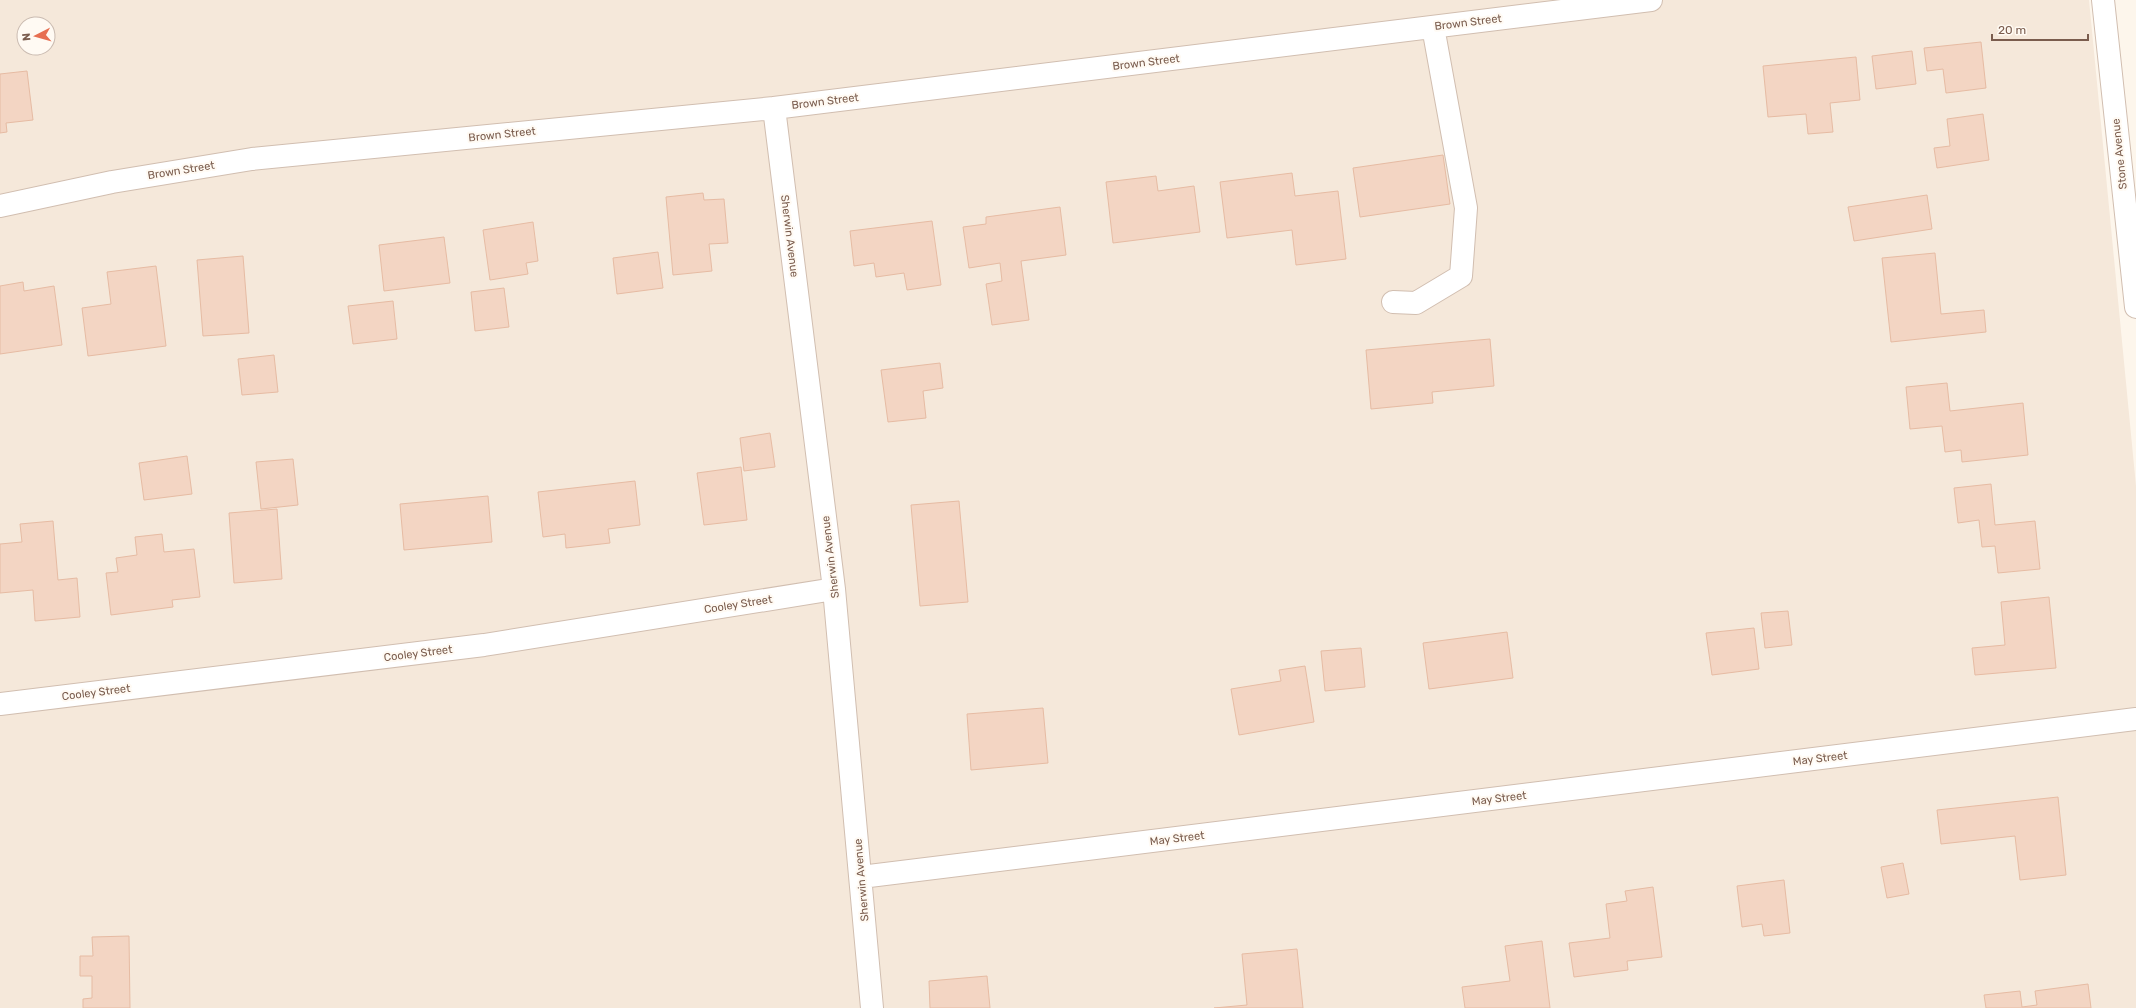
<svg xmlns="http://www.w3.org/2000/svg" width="2136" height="1008" font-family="Rubik,sans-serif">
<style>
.residential{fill:#f5e8da;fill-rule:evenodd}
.building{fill:#f3d5c3;stroke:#e6bba3}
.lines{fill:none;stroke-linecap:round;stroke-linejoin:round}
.minor-casing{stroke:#d1beb0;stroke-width:24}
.minor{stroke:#fff;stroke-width:22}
.labels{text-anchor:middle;stroke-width:4;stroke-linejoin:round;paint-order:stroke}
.street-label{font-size:11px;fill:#7a5c4d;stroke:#fffaf3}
</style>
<rect width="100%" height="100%" fill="#fdf6ec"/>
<!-- residential -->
<path class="residential" d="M0 0H2089L2136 486V1008H0ZM24 24H48V48H24Z"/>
<!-- building -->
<path class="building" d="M1981 42 1986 88 1946 93 1943 69 1927 71 1924 48Z
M1912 51 1916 84 1876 89 1872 56Z
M1856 57 1860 100 1830 103 1833 132 1808 134 1806 114 1768 117 1763 66Z
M27 71 33 120 6 123 7 132 0 133V74Z
M1983 114 1989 160 1937 168 1934 148 1950 146 1947 119Z
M1443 155 1450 204 1360 217 1353 168Z
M1292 173 1295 196 1338 191 1346 259 1296 265 1292 230 1227 238 1220 182Z
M1156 176 1158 191 1194 186 1200 232 1113 243 1106 182Z
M703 193 704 200 724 199 728 243 709 244 712 271 673 275 666 197Z
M1927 195 1932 229 1854 241 1848 207Z
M1060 207 1066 255 1021 261 1029 320 992 325 986 284 1002 281 1000 263 969 268 963 227 986 224V217Z
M932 221 941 285 907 290 904 273 876 277 874 263 854 266 850 231Z
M533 222 538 261 526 263 528 274 490 280 483 230Z
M444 237 450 283 384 291 379 245Z
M658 252 663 288 617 294 613 258Z
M1935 253 1941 314 1984 310 1986 332 1891 342 1882 258Z
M243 256 249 333 203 336 197 260Z
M156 266 166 346 88 356 82 308 111 304 107 272Z
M23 282 24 291 54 286 62 345 0 354V286Z
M504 288 509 327 475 331 471 292Z
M393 301 397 339 353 344 348 306Z
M1490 339 1494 386 1432 392 1433 403 1371 409 1366 350Z
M274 355 278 392 242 395 238 359Z
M940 363 943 388 923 391 926 418 888 422 881 370Z
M1947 383 1950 411 2023 403 2028 455 1962 462 1961 450 1945 452 1942 426 1910 429 1906 387Z
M770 433 775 467 744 471 740 438Z
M187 456 192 494 144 500 139 463Z
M293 459 298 505 261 509 256 462Z
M741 467 747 520 704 525 697 473Z
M635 481 640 525 608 529 610 543 566 548 565 534 543 537 538 492Z
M1991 484 1995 525 2035 521 2040 569 1998 573 1995 546 1982 547 1979 520 1958 523 1954 488Z
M488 496 492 542 404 550 400 504Z
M959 501 968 602 920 606 911 505Z
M277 509 282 579 234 583 229 513Z
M53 521 58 580 77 578 80 617 35 621 33 590 0 593V544L22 542 20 524Z
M162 534 164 552 194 549 200 597 172 600 173 607 111 615 106 573 118 572 116 558 137 555 135 537Z
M2049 597 2056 668 1975 675 1972 648 2005 645 2001 602Z
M1788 611 1792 645 1765 648 1761 613Z
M1754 628 1759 669 1712 675 1706 633Z
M1507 632 1513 678 1429 689 1423 643Z
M1361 648 1365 687 1325 691 1321 651Z
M1305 666 1314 722 1239 735 1231 689 1281 681 1279 670Z
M1043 708 1048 763 971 770 967 714Z
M2058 797 2066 875 2020 880 2015 836 1941 844 1937 810Z
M1903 863 1909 894 1887 898 1881 867Z
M1784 880 1790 933 1764 936 1762 924 1742 927 1737 886Z
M1653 887 1662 957 1627 961 1628 970 1574 977 1569 943 1610 938 1606 904 1627 901 1625 891Z
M129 936 130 1008H83V999L92 998V976H80V956H93L92 937Z
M1542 941 1550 1008H1465L1462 987 1510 981 1505 946Z
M1297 949 1303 1008H1214L1247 1005 1242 954Z
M987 976 990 1008H930L929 981Z
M2088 984 2091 1008H1986L1984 995 2020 991 2022 1007 2037 1005 2035 991Z"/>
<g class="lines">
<defs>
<path id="minor" d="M2103 0 2136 307
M774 108 834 589 872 1008
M0 206 112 182 252 159 774 108 1651 0
M1393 302 1416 303 1461 276 1466 208 1433 27
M0 704 484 645 834 589
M861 877 2136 719"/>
</defs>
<!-- minor casing -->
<use href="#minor" class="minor-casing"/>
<!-- minor -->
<use href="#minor" class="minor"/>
</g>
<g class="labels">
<!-- street labels -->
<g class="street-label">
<text transform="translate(1468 22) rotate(-7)" y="4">Brown Street</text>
<text transform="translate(1146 62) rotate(-7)" y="4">Brown Street</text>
<text transform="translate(825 101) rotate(-7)" y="4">Brown Street</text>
<text transform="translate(502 134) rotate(-6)" y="4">Brown Street</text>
<text transform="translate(2119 154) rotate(-96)" y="4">Stone Avenue</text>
<text transform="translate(181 170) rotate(-9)" y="4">Brown Street</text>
<text transform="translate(790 236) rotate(83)" y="4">Sherwin Avenue</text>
<text transform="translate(830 557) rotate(-97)" y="4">Sherwin Avenue</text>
<text transform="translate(738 604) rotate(-9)" y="4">Cooley Street</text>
<text transform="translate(418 653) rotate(-7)" y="4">Cooley Street</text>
<text transform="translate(96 692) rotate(-7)" y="4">Cooley Street</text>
<text transform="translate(1820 758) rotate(-7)" y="4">May Street</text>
<text transform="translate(1499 798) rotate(-7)" y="4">May Street</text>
<text transform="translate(1177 838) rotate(-7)" y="4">May Street</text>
<text transform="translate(861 880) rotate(-95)" y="4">Sherwin Avenue</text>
</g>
</g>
<!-- north arrow -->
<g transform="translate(36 36) rotate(264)"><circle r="19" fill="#fffaf3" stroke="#cabbb1"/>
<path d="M0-3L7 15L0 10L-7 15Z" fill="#e76f51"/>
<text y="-6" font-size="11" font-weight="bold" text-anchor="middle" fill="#7a5c4d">N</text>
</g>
<!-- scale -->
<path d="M1992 34v6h96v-6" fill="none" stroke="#7a5c4d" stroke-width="2"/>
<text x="1998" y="34" font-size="12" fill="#7a5c4d" stroke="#fffaf3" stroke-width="3" paint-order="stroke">20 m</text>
</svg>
